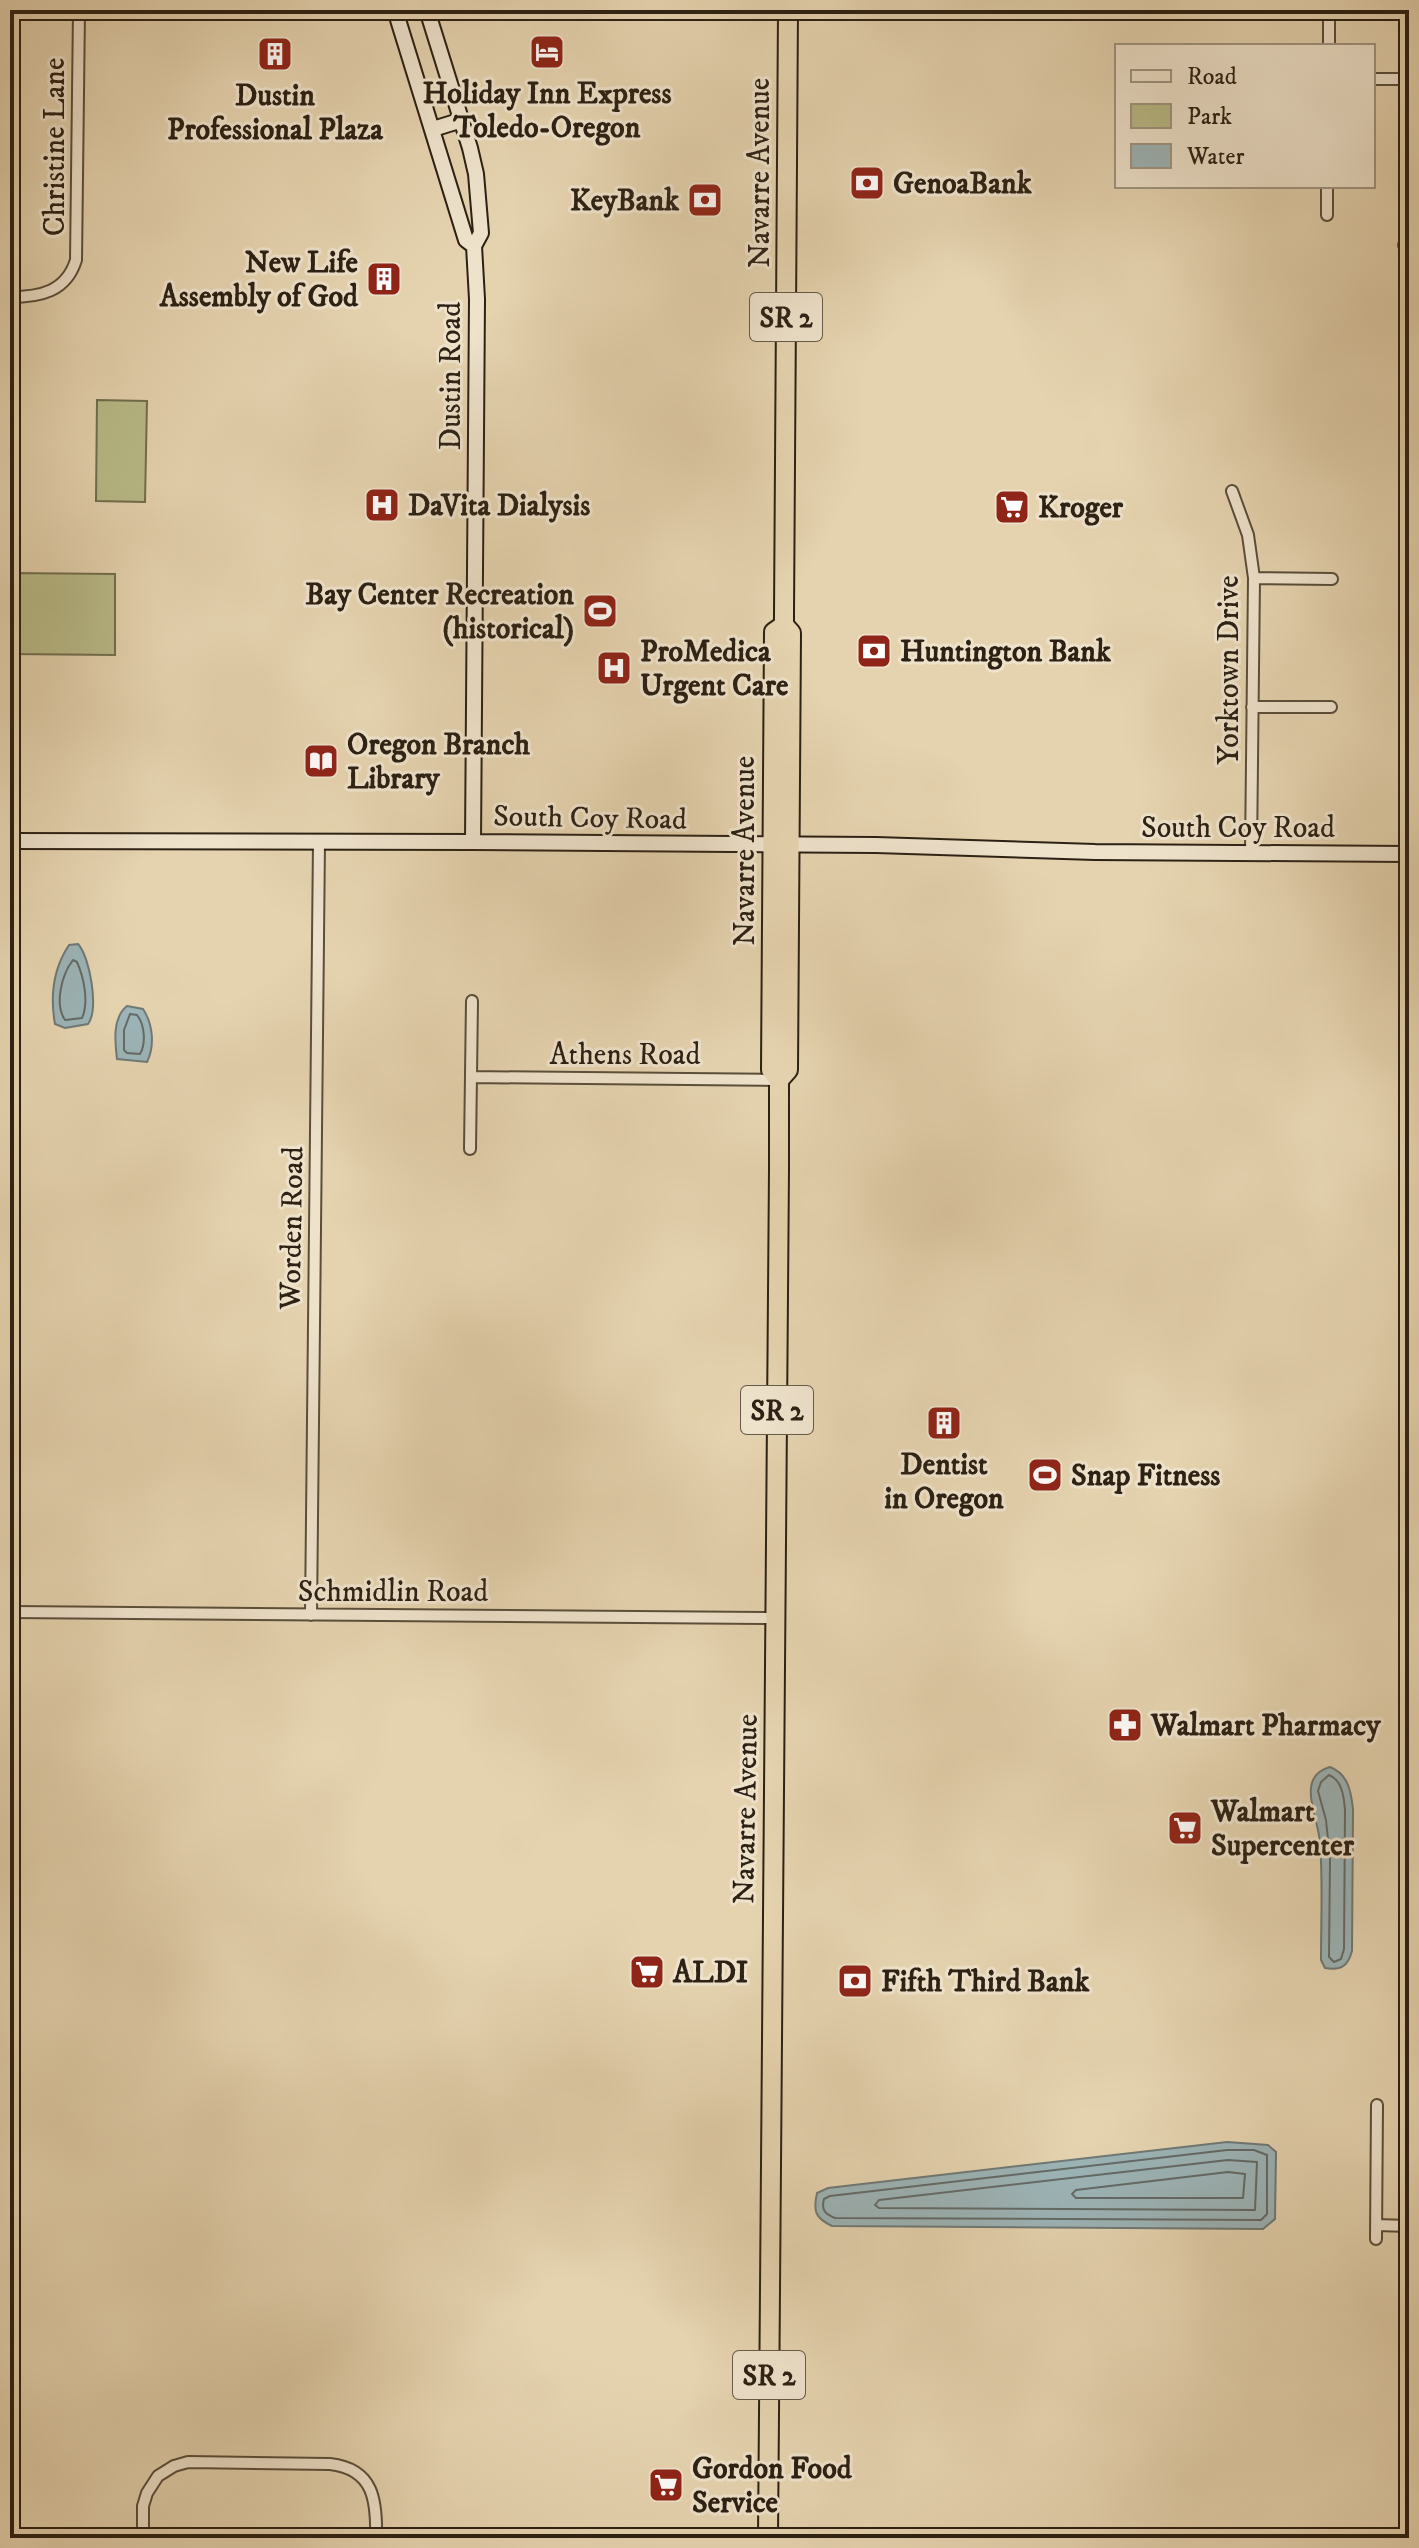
<svg xmlns="http://www.w3.org/2000/svg" width="1419" height="2548" font-family="'IM FELL DW Pica',serif">
<style>
.green{fill:#b8bb88;stroke:#726e4e;stroke-width:2}
.water{fill:#9cb4b7;stroke:#6f7976;stroke-width:2}
.lines{fill:none;stroke-linecap:round;stroke-linejoin:round}
.shore{stroke:#646a66;stroke-width:2}
.street-casing{stroke:#5a4e3b;stroke-width:14}
.secondary-casing{stroke:#2c2114;stroke-width:18}
.highway-casing{stroke:#2c2114;stroke-width:22}
.street{stroke:#eee2cb;stroke-width:10}
.secondary{stroke:#eee2cb;stroke-width:14}
.highway{stroke:#e5d3af;stroke-width:18}
.labels{text-anchor:middle;stroke-width:6;stroke-linejoin:round;paint-order:stroke}
.shield{fill:#eee2cb;stroke:#665b4b;stroke-width:2}
.shield-label{font-size:28px;font-weight:bold;fill:#2c2114}
.poi-label{font-size:30px;font-weight:bold;fill:#2c2114;stroke:#eee2cb;text-anchor:start}
.street-label{font-size:30px;fill:#2c2114;stroke:#eee2cb}
</style>
<rect width="100%" height="100%" fill="#e5d3af"/>
<filter id="stains"><feTurbulence type="fractalNoise" baseFrequency=".0025" numOctaves="4"/><feColorMatrix values="0 0 0 0 .2 0 0 0 0 .09 0 0 0 0 .02 0 0 0 .5 -.17"/></filter>
<radialGradient id="worn" r=".72"><stop offset=".6" stop-color="#630" stop-opacity="0"/><stop offset="1" stop-color="#630" stop-opacity=".3"/></radialGradient>
<!-- green -->
<path class="green" d="M97 400 147 401 145 502 96 501Z
M10 573 115 574V655L10 654Z"/>
<!-- water -->
<path class="water" d="M78 944C90 957 99 1009 88 1024L65 1028 55 1024C50 996 53 969 69 945Z
M127 1006 143 1009C153 1024 155 1046 147 1062L117 1059C115 1042 112 1018 127 1006Z
M1330 1767C1348 1774 1351 1791 1353 1809L1352 1951C1348 1966 1341 1971 1325 1968L1321 1960C1321 1921 1323 1881 1320 1843 1319 1825 1309 1806 1311 1788 1312 1777 1319 1770 1330 1767Z
M1227 2142 1268 2145 1276 2152 1275 2219 1263 2229 832 2226C815 2218 813 2211 817 2193L828 2188Z"/>
<g class="lines">
<!-- shore -->
<path class="shore" d="M73 960 77 962C84 978 89 1002 82 1018L65 1020C54 1004 62 974 73 960Z
M130 1014 137 1015C145 1025 146 1044 140 1054L127 1053 124 1050V1030Z
M1329 1775C1342 1780 1344 1797 1345 1810L1344 1949 1341 1959 1334 1962 1329 1957 1330 1859 1326 1820 1318 1791 1321 1782Z
M1227 2150H1254L1267 2155V2214L1261 2220 835 2218C825 2214 821 2210 824 2199L830 2196Z
M1228 2160 1257 2162 1255 2210 879 2208 875 2205 879 2200Z
M1228 2172 1245 2174 1243 2198H1076L1072 2194 1076 2190Z"/>
<defs>
<path id="street" d="M1329 46V10
M1373 79H1409
M1327 215V186
M1404 245H1409
M10 297C40 297 66 292 76 260L79 10
M1232 491 1248 535 1254 578 1251 853
M1254 578 1332 579
M1252 707H1331
M471 1077 777 1080
M470 1149 472 1001
M10 1612 775 1618
M311 1615 319 842
M1376 2225 1409 2226
M1376 2239 1377 2105
M143 2538V2506L147 2493 158 2476 174 2466 188 2462 330 2464C374 2469 377 2501 376 2538"/>
<path id="secondary" d="M395 10 466 240 474 246
M427 10 470 148 476 174 481 233 474 246 477 299 473 842
M433 129 462 120
M10 841 473 842 876 845 1095 852 1409 854"/>
<path id="highway" d="M779 1080 788 1070 791 633 784 625V615L788 10
M768 2538 779 1169V1080L771 1070 774 632 784 625"/>
</defs>
<!-- street casing -->
<use href="#street" class="street-casing"/>
<!-- secondary casing -->
<use href="#secondary" class="secondary-casing"/>
<!-- highway casing -->
<use href="#highway" class="highway-casing"/>
<!-- street -->
<use href="#street" class="street"/>
<!-- secondary -->
<use href="#secondary" class="secondary"/>
<!-- highway -->
<use href="#highway" class="highway"/>
</g>
<!-- icons -->
<defs>
<symbol id="hotel-square" viewBox="-11 -11 22 22"><rect x="-9" y="-9" width="18" height="18" rx="4" fill="#8f2418" stroke="#eee2cb"/><path d="M-6-4.5h1.5V1H6V5H4.5V3h-9V5H-6ZM-4 0a1.8 1.8 0 1 1 3.6 0ZM.5 0V-2.5h3Q6-2.5 6 0Z" fill="#fff"/></symbol>
<symbol id="building-square" viewBox="-11 -11 22 22"><rect x="-9" y="-9" width="18" height="18" rx="4" fill="#8f2418" stroke="#eee2cb"/><path d="M-4-6H4V6H1V3H-1V6H-4ZM-2.5-4.3h1.7v1.8h-1.7ZM.8-4.3h1.7v1.8H.8ZM-2.5-1h1.7V.8h-1.7ZM.8-1h1.7V.8H.8Z" fill="#fff"/></symbol>
<symbol id="bank-square" viewBox="-11 -11 22 22"><rect x="-9" y="-9" width="18" height="18" rx="4" fill="#8f2418" stroke="#eee2cb"/><path d="M-6-4H6V4H-6ZM0-2.3a2.3 2.3 0 1 0 0 4.6a2.3 2.3 0 1 0 0-4.6Z" fill="#fff"/></symbol>
<symbol id="hospital-square" viewBox="-11 -11 22 22"><rect x="-9" y="-9" width="18" height="18" rx="4" fill="#8f2418" stroke="#eee2cb"/><path d="M-5-5h3v3.5h4V-5h3V5h-3V1.5h-4V5h-3Z" fill="#fff"/></symbol>
<symbol id="supermarket-square" viewBox="-11 -11 22 22"><rect x="-9" y="-9" width="18" height="18" rx="4" fill="#8f2418" stroke="#eee2cb"/><path d="M-6-5.5h2.5l.6 2H6L4.5 2H-2.5L-4.4-4H-6ZM-1.5 3.2a1.3 1.3 0 1 0 .1 0ZM3 3.2a1.3 1.3 0 1 0 .1 0Z" fill="#fff"/></symbol>
<symbol id="stadium-square" viewBox="-11 -11 22 22"><rect x="-9" y="-9" width="18" height="18" rx="4" fill="#8f2418" stroke="#eee2cb"/><path d="M0-5a6.5 5 0 1 0 0 10a6.5 5 0 1 0 0-10ZM-3.5-1.8h7v3.6h-7Z" fill="#fff"/></symbol>
<symbol id="library-square" viewBox="-11 -11 22 22"><rect x="-9" y="-9" width="18" height="18" rx="4" fill="#8f2418" stroke="#eee2cb"/><path d="M-6-4Q-3-5.5-.7-3.5V5Q-3 3-6 4ZM6-4Q3-5.5 .7-3.5V5Q3 3 6 4Z" fill="#fff"/></symbol>
<symbol id="pharmacy-square" viewBox="-11 -11 22 22"><rect x="-9" y="-9" width="18" height="18" rx="4" fill="#8f2418" stroke="#eee2cb"/><path d="M-2-6h4v4h4v4h-4v4h-4v-4h-4v-4h4Z" fill="#fff"/></symbol>
</defs>
<g fill-rule="evenodd">
<use href="#hotel-square" x="527" y="32" width="40" height="40"/>
<use href="#building-square" x="255" y="34" width="40" height="40"/>
<use href="#bank-square" x="847" y="163" width="40" height="40"/>
<use href="#bank-square" x="685" y="180" width="40" height="40"/>
<use href="#building-square" x="364" y="259" width="40" height="40"/>
<use href="#hospital-square" x="362" y="485" width="40" height="40"/>
<use href="#supermarket-square" x="992" y="487" width="40" height="40"/>
<use href="#stadium-square" x="580" y="591" width="40" height="40"/>
<use href="#bank-square" x="854" y="631" width="40" height="40"/>
<use href="#hospital-square" x="594" y="648" width="40" height="40"/>
<use href="#library-square" x="301" y="741" width="40" height="40"/>
<use href="#building-square" x="924" y="1403" width="40" height="40"/>
<use href="#stadium-square" x="1025" y="1455" width="40" height="40"/>
<use href="#pharmacy-square" x="1105" y="1705" width="40" height="40"/>
<use href="#supermarket-square" x="1165" y="1808" width="40" height="40"/>
<use href="#supermarket-square" x="627" y="1952" width="40" height="40"/>
<use href="#bank-square" x="835" y="1961" width="40" height="40"/>
<use href="#supermarket-square" x="646" y="2465" width="40" height="40"/>
</g>
<g class="labels">
<!-- shield labels -->
<g class="shield">
<rect x="750" y="293" width="72" height="48" rx="6"/>
<rect x="741" y="1386" width="72" height="48" rx="6"/>
<rect x="733" y="2351" width="72" height="48" rx="6"/>
</g>
<g class="shield-label">
<text x="786" y="327">SR 2</text>
<text x="777" y="1420">SR 2</text>
<text x="769" y="2385">SR 2</text>
</g>
<!-- poi labels -->
<g class="poi-label">
<text x="547" y="103" text-anchor="middle">Holiday Inn Express<tspan x="547" dy="34">Toledo-Oregon</tspan></text>
<text x="275" y="105" text-anchor="middle">Dustin<tspan x="275" dy="34">Professional Plaza</tspan></text>
<text x="893" y="193">GenoaBank</text>
<text x="679" y="210" text-anchor="end">KeyBank</text>
<text x="358" y="272" text-anchor="end">New Life<tspan x="358" dy="34">Assembly of God</tspan></text>
<text x="408" y="515">DaVita Dialysis</text>
<text x="1038" y="517">Kroger</text>
<text x="574" y="604" text-anchor="end">Bay Center Recreation<tspan x="574" dy="34">(historical)</tspan></text>
<text x="640" y="661">ProMedica<tspan x="640" dy="34">Urgent Care</tspan></text>
<text x="900" y="661">Huntington Bank</text>
<text x="347" y="754">Oregon Branch<tspan x="347" dy="34">Library</tspan></text>
<text x="944" y="1474" text-anchor="middle">Dentist<tspan x="944" dy="34">in Oregon</tspan></text>
<text x="1071" y="1485">Snap Fitness</text>
<text x="1151" y="1735">Walmart Pharmacy</text>
<text x="1211" y="1821">Walmart<tspan x="1211" dy="34">Supercenter</tspan></text>
<text x="673" y="1982">ALDI</text>
<text x="881" y="1991">Fifth Third Bank</text>
<text x="692" y="2478">Gordon Food<tspan x="692" dy="34">Service</tspan></text>
</g>
<!-- street labels -->
<g class="street-label">
<text transform="translate(54 147) rotate(-90)" y="10">Christine Lane</text>
<text transform="translate(759 173) rotate(-90)" y="10">Navarre Avenue</text>
<text transform="translate(450 376) rotate(-90)" y="10">Dustin Road</text>
<text transform="translate(1228 670) rotate(-90)" y="10">Yorktown Drive</text>
<text transform="translate(590 817) rotate(1)" y="10">South Coy Road</text>
<text x="1238" y="837">South Coy Road</text>
<text transform="translate(744 851) rotate(-90)" y="10">Navarre Avenue</text>
<text x="625" y="1064">Athens Road</text>
<text transform="translate(291 1228) rotate(-89)" y="10">Worden Road</text>
<text x="393" y="1601">Schmidlin Road</text>
<text transform="translate(745 1809) rotate(-89)" y="10">Navarre Avenue</text>
</g>
</g>
<!-- margin -->
<rect width="1419" height="2548" fill="none" stroke="#e5d3af" stroke-width="40"/>
<rect x="12" y="12" width="1395" height="2524" fill="none" stroke="#2c2114" stroke-width="4"/>
<rect x="20" y="20" width="1379" height="2508" fill="none" stroke="#2c2114" stroke-width="2"/>
<!-- legend -->
<rect x="1115" y="44" width="260" height="144" fill="#eee2cb" stroke="#a09582" stroke-width="2"/>
<rect x="1131" y="70" width="40" height="12" fill="#eee2cb" stroke="#a09582" stroke-width="2"/>
<text x="1187" y="84" font-size="24" fill="#2c2114">Road</text>
<rect x="1131" y="104" width="40" height="24" fill="#b8bb88" stroke="#a09582" stroke-width="2"/>
<text x="1187" y="124" font-size="24" fill="#2c2114">Park</text>
<rect x="1131" y="144" width="40" height="24" fill="#9cb4b7" stroke="#a09582" stroke-width="2"/>
<text x="1187" y="164" font-size="24" fill="#2c2114">Water</text>
<rect width="100%" height="100%" filter="url(#stains)"/>
<rect width="100%" height="100%" fill="url(#worn)"/>
</svg>
